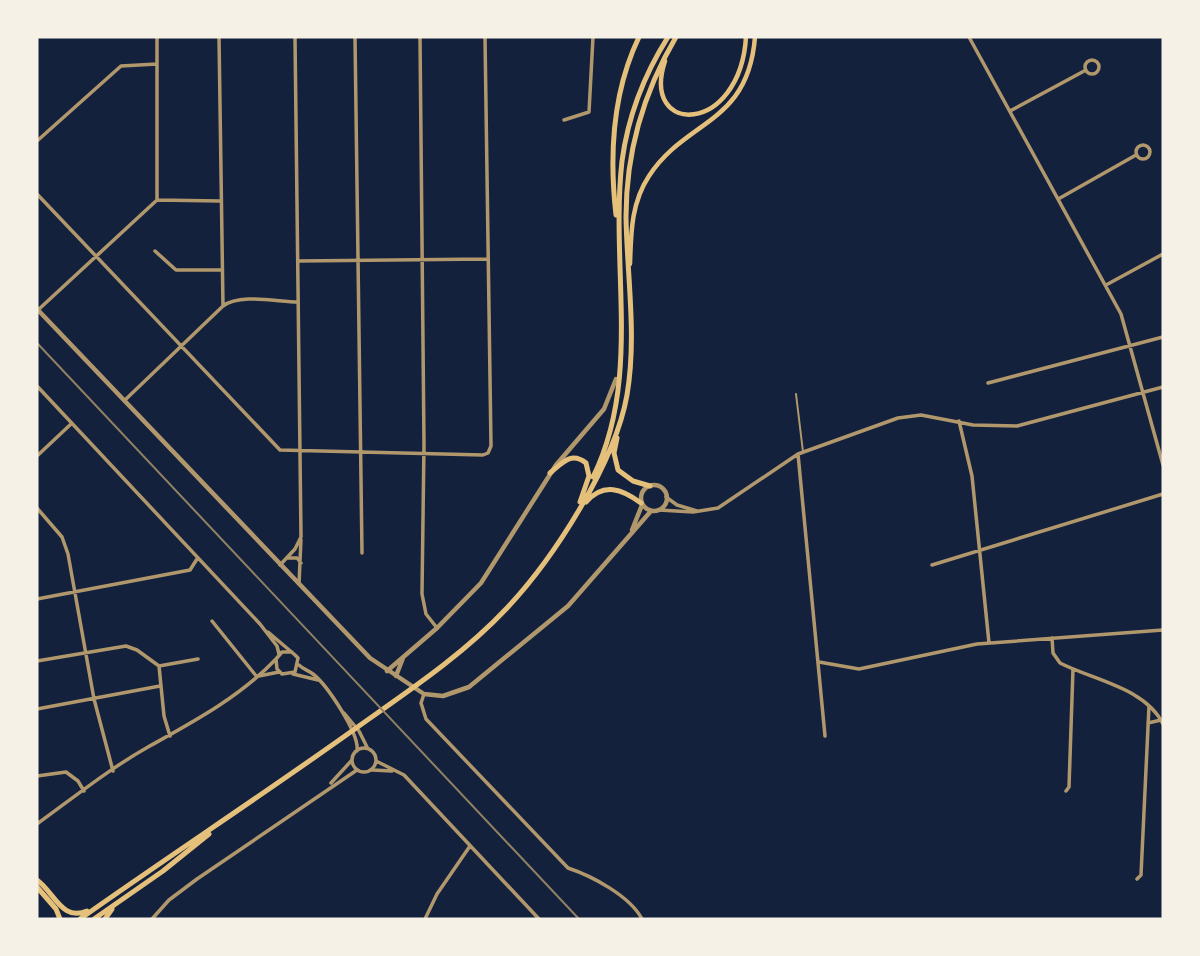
<svg xmlns="http://www.w3.org/2000/svg" width="1200" height="956" font-family="'Source Serif 4',serif">
<style>
.lines{fill:none;stroke-linecap:round;stroke-linejoin:round}
.service{stroke:#b1986c;stroke-width:2}
.minor{stroke:#b1986c;stroke-width:3.5}
.tertiary{stroke:#b1986c;stroke-width:4.5}
.secondary{stroke:#e5c07b;stroke-width:4.5}
.trunk{stroke:#e5c07b;stroke-width:5}
.rail{stroke:#918062;stroke-width:2}
</style>
<rect width="100%" height="100%" fill="#14213d"/>
<g class="lines">
<!-- service -->
<path class="service" d="M796 394 803 452"/>
<!-- minor -->
<path class="minor" d="M355 37 362 553
M420 37 424 444 422 594 426 614 437 628
M969 37 1121 314 1163 465
M1085 67a7 7 0 1 1 14 0a7 7 0 1 1-14 0Z
M1010 111 1086 70
M564 120 589 112 593 37
M37 141 121 66 157 64
M1136 152a7 7 0 1 1 14 0a7 7 0 1 1-14 0Z
M37 194 280 450 483 455 488 453 491 446 485 37
M1060 198 1136 155
M157 200 220 201
M155 251 176 270H221
M298 261 487 259
M1106 285 1163 254
M223 306C240 293 278 302 298 302
M38 310 157 200V37
M988 383 1163 337
M37 386 260 624 277 646 279 654
M125 400 223 306 219 37
M959 421 972 476 989 643
M798 454 825 736
M37 456 71 424
M666 497 677 505 697 511
M37 508 62 537 68 554 94 699 113 771
M659 510 693 512 718 508 798 454 898 418 921 415 973 425 1017 426 1163 387
M287 558H297L301 563
M280 565 295 549 301 537 295 37
M932 565 1163 494
M299 584 301 539
M37 599 190 570 197 559
M212 621 257 677
M268 632 295 655 298 658 295 672 282 674 277 669 276 659 282 652H292
M1052 638 1053 653 1060 663C1093 680 1146 688 1163 724
M37 661 126 646 137 650 159 666 198 659
M819 662 859 669 977 644 1163 630
M299 665C303 669 309 671 313 674 327 685 360 734 357 751
M159 666 164 716 170 736
M293 674 318 680
M259 676 279 672
M424 694 421 703 426 719 568 868C592 876 630 896 642 919
M37 709 160 686
M344 713 359 731 367 747
M1148 723 1161 720
M352 760a12 12 0 1 1 24 0a12 12 0 1 1-24 0Z
M376 761 404 775 539 919
M372 770 392 771
M37 776 66 772 78 781 84 791
M331 783 352 760
M1066 791 1069 787 1073 669
M37 824C73 798 109 769 148 747 193 722 240 697 276 659
M1137 879 1141 875 1149 706
M152 919 169 900 197 879 357 770
M425 919 437 894 470 846"/>
<!-- tertiary -->
<path class="tertiary" d="M37 309 370 658 424 694 443 696 469 687 568 606 651 511
M641 498a13 13 0 1 1 26 0a13 13 0 1 1-26 0Z
M632 530 642 505
M387 671 437 628 481 583 556 465 604 409 616 379
M396 676 403 658"/>
<!-- secondary -->
<path class="secondary" d="M665 61C640 137 740 135 746 37
M630 264C631 234 631 203 649 176 686 119 748 125 755 37"/>
<!-- trunk -->
<path class="trunk" d="M616 215C609 154 612 93 639 37
M617 438 614 453 618 470 633 481 650 486
M550 473C562 463 571 451 586 463L589 476 580 502
M593 477C642 378 610 267 622 161 628 116 644 75 668 37
M586 502C604 482 622 489 641 503
M37 880C54 892 62 922 87 911
M37 887 56 909 60 919
M80 919C172 854 267 792 359 726 410 690 464 654 507 608 554 558 615 463 627 395 637 336 627 276 626 217 626 151 643 93 676 37
M94 919 163 871 209 834
M105 919 112 909"/>
<!-- rail -->
<path class="rail" d="M37 343 579 919"/>
</g>
<!-- border -->
<rect width="1200" height="956" fill="none" stroke="#f6f1e7" stroke-width="77"/>
</svg>
